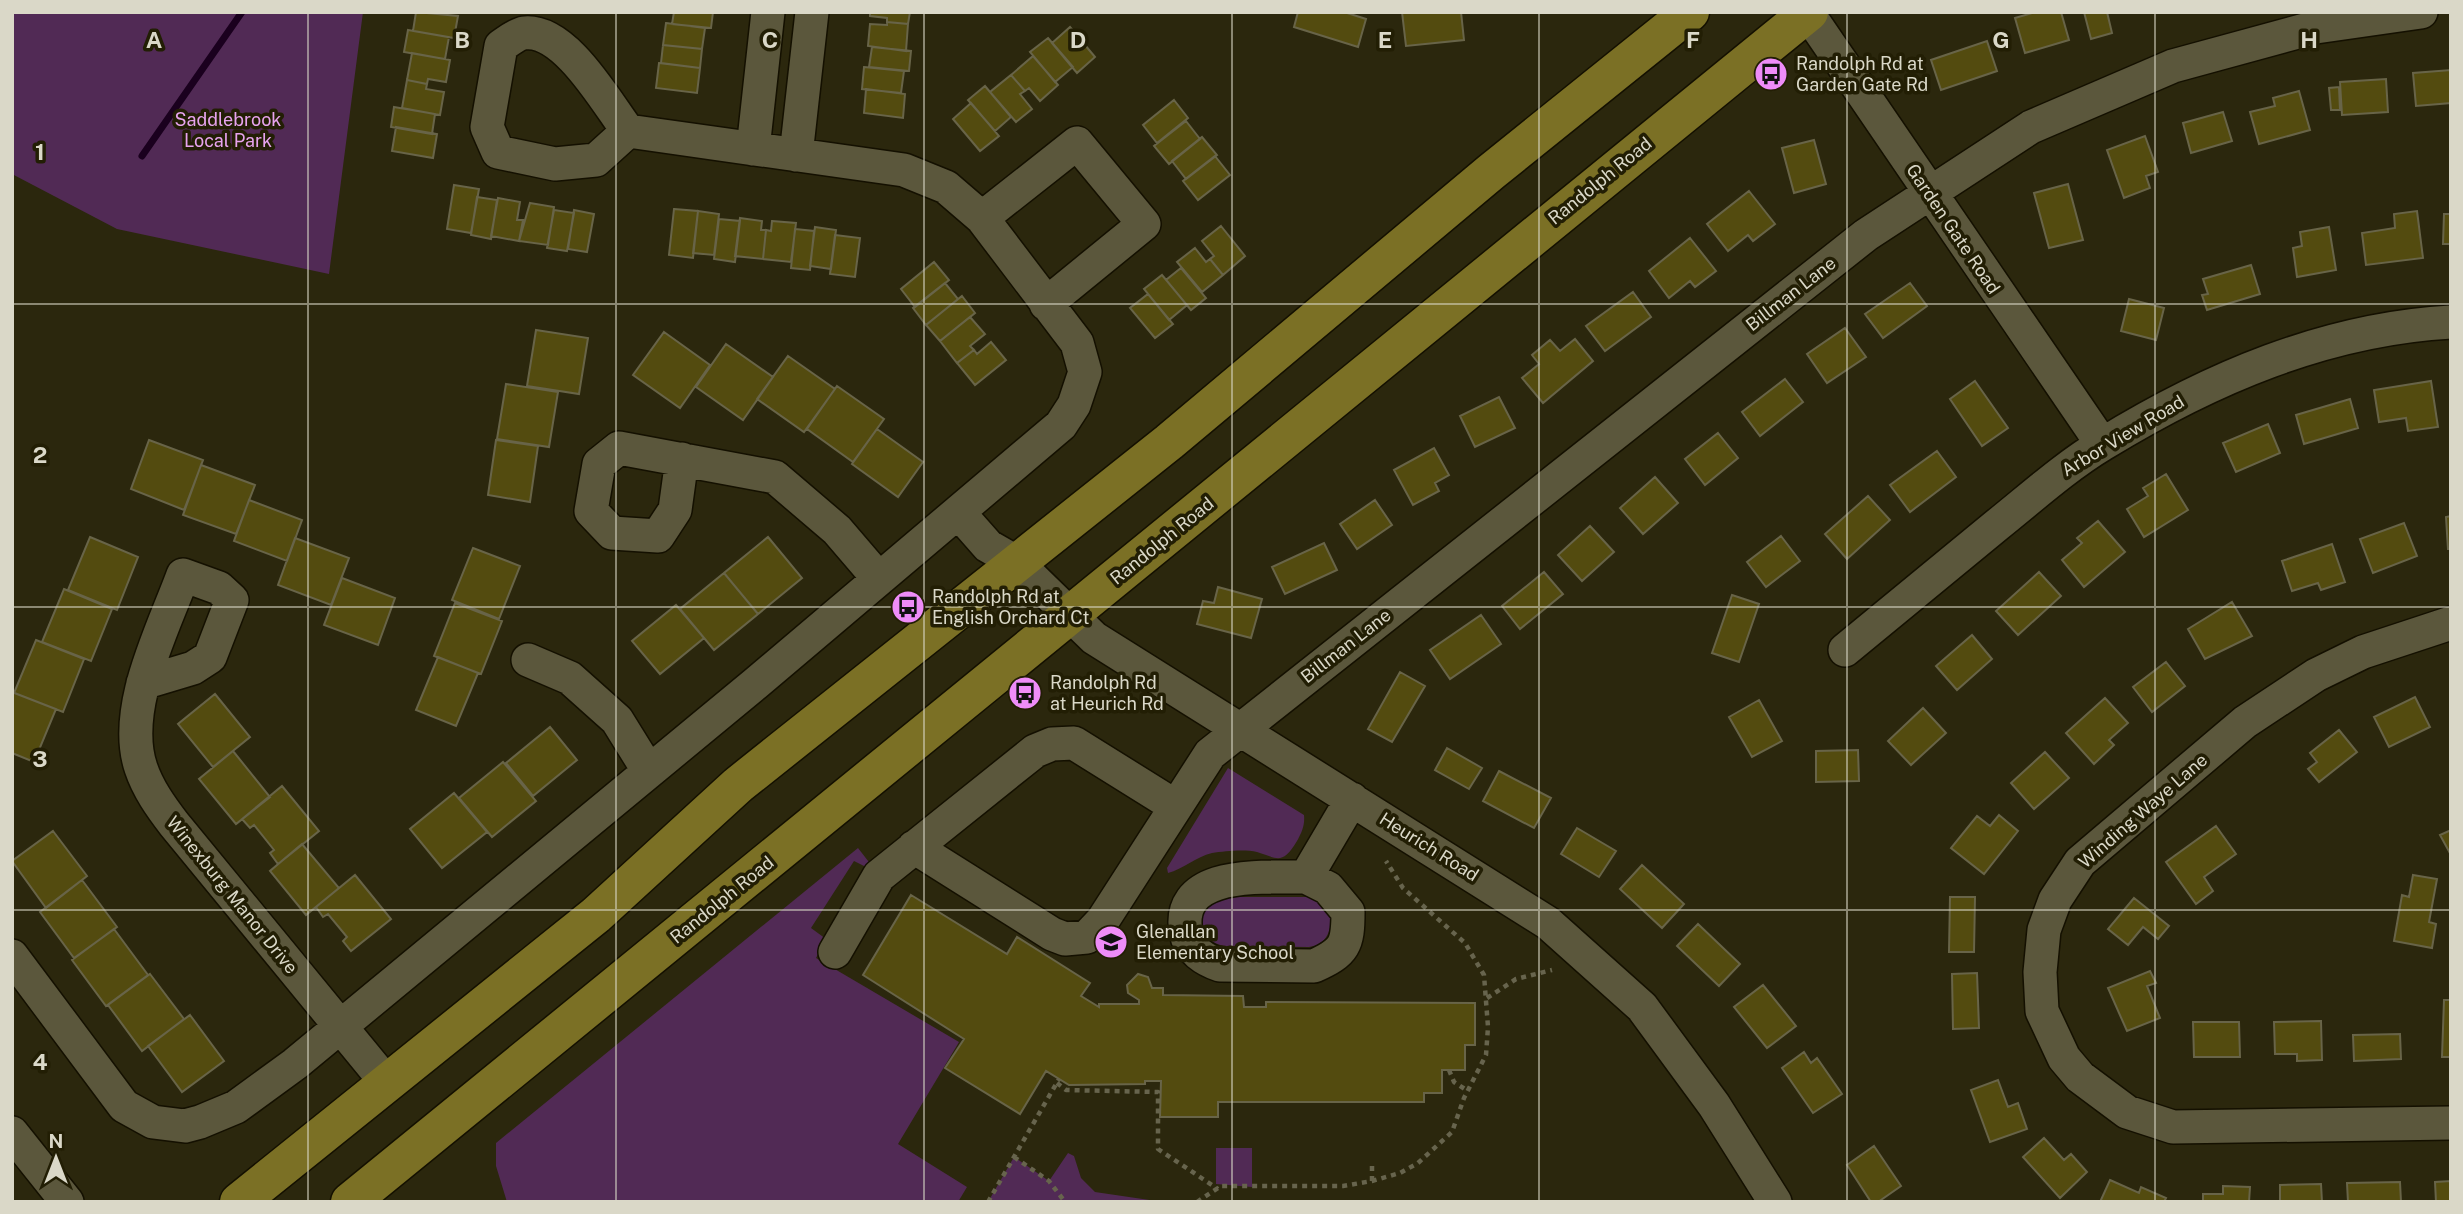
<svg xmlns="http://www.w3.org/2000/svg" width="2463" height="1214" font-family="'Public Sans',sans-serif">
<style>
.green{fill:#512a55}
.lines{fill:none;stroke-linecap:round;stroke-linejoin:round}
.stream{stroke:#1a001e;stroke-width:7}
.building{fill:#534b0f;stroke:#686448;stroke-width:2}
.minor-casing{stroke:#141000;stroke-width:36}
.major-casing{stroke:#141000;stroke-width:41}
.path{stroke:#67644d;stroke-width:4.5;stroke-dasharray:5 5;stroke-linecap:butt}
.minor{stroke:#5b573c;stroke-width:33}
.major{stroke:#7b7025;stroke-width:38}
.grid{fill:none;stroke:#dad8c8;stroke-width:2;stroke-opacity:0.55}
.labels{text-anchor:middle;stroke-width:7;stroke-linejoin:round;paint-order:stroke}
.poi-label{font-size:18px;fill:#dad8c8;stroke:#221e04;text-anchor:start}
.park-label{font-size:18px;fill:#e7a3ee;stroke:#221e04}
.street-label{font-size:18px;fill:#dad8c8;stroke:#221e04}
.grid-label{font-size:23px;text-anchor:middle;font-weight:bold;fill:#dad8c8;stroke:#221e04;stroke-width:7;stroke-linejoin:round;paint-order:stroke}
</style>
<rect width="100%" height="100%" fill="#2b270d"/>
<!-- green -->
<path class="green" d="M12 12H363L329 274 117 229 12 174Z
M1228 768 1304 815C1305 825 1302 832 1297 841 1282 866 1277 858 1257 852 1245 849 1225 851 1212 853 1196 857 1183 869 1168 873L1167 868Z
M858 848 872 866 870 869 854 861 811 928 826 939 816 958 959 1042 898 1144 967 1187 958 1202H507L496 1166V1143Z
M1232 897H1308L1317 900 1332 913C1331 930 1328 944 1309 947L1223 946C1208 941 1204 936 1199 922L1211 900Z
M1216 1148H1252V1187L1216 1184Z
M1068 1153 1074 1156 1081 1178 1095 1192 1163 1202H988L1014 1157 1049 1181Z"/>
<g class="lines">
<!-- stream -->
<path class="stream" d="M142 156 242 12"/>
</g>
<!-- building -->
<path class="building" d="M416 12 458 16 454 38 413 31Z
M674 12H713L711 28 672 24Z
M870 12H910L908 24 887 22V18L870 16Z
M1298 12H1344L1366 19 1358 47 1294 27Z
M1402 12H1461L1464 40 1406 46Z
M2036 12H2061L2069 40 2025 53 2015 18Z
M2084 12H2107L2112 33 2091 39Z
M887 22 908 24 906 51 868 46 870 24 887 25Z
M666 23 705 28 702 49 663 45Z
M1070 27 1095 57 1077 73 1052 43Z
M408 30 449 37 445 59 404 52Z
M1048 38 1073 67 1055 82 1030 52Z
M1987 41 1997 71 1941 90 1931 60Z
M663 45 702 49 700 68 661 63Z
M872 47 911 51 909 71 869 67Z
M412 53 450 60 446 82 428 79 427 84 407 80Z
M1033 56 1058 85 1040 101 1029 88 1025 91 1011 75Z
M659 63 700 68 697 93 656 88Z
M864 67 904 71 901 93 862 89Z
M2451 70V103L2416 106 2413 73Z
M1011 75 1025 91 1020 94 1032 109 1016 122 990 92Z
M2386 79 2388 112 2342 115 2340 82Z
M407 80 427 84 426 89 444 92 440 115 402 108Z
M985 86 1011 117 995 131 968 100Z
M2339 87 2340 110H2331L2329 88Z
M866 89 905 94 903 118 864 113Z
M2299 91 2310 130 2259 144 2250 112 2275 106 2273 98Z
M1174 100 1188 118 1157 143 1143 125Z
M971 103 999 136 980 151 953 119Z
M394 107 435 114 432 134 391 127Z
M2223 112 2232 141 2191 153 2183 123Z
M1186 121 1200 139 1169 164 1154 146Z
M396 127 437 134 433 158 392 151Z
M2145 136 2158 172 2146 176 2150 188 2124 198 2107 150Z
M1202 137 1217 155 1186 179 1172 161Z
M1814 140 1826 184 1794 193 1782 148Z
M1215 156 1230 175 1198 200 1183 181Z
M2068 184 2083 240 2049 248 2034 193Z
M454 185 479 189 471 233 447 229Z
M1749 191 1775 224 1753 241 1748 235 1728 251 1707 224Z
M477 197 497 200 491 239 471 235Z
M498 198 520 202 517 220H523L519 241 491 236Z
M530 203 554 207 548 245 519 241Z
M674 209 698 211 693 258 669 255Z
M554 210 574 213 567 251 547 248Z
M574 210 594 214 587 252 568 249Z
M698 211 719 214 714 255 693 253Z
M2417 211 2423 258 2366 265 2362 233 2395 228 2394 214Z
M2444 214H2451V244H2443Z
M740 218 762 221 761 230H766L763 259 735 256Z
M719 219 740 221 735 262 714 259Z
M772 221 796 223 791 262 763 259 766 230 771 231Z
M1221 226 1245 256 1223 275 1210 259 1214 256 1202 241Z
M815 227 836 230 831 269 810 266Z
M2329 227 2336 270 2297 277 2293 248 2302 246 2300 232Z
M795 229 814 231 810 270 791 268Z
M835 235 860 238 855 277 830 274Z
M1690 238 1716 271 1695 287 1690 281 1669 298 1649 271Z
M1195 248 1206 262 1210 259 1223 275 1202 292 1177 262Z
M934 262 949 280 915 307 901 289Z
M2251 265 2260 294 2207 310 2202 295 2208 294 2203 279Z
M1181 268 1206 298 1191 310 1166 280Z
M1162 275 1187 305 1169 320 1144 289Z
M945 283 958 299 926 325 913 308Z
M1910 283 1927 306 1883 338 1865 314Z
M1633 292 1651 317 1605 351 1586 326Z
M1148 294 1173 324 1155 338 1130 308Z
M962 296 975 313 940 341 926 325Z
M2129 299 2164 308 2156 340 2121 331Z
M970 317 985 334 970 346 974 350 957 363 940 341Z
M1845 328 1866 357 1827 383 1807 354Z
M536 330 588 338 579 394 527 386Z
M664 332 710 365 680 408 633 375Z
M1575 339 1593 361 1543 403 1522 378 1539 364 1532 355 1550 340 1560 351Z
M991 342 1006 360 975 385 957 363 974 350 977 354Z
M726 344 773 377 743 420 696 387Z
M788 356 835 389 804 432 757 399Z
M1785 379 1803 402 1760 436 1742 412Z
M1975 381 2008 428 1982 446 1950 399Z
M2431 381 2438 427 2408 431 2406 418 2379 422 2374 390Z
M506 384 558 392 549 447 497 439Z
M837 386 884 419 853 462 807 429Z
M1499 397 1515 428 1475 447 1460 416Z
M2350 399 2358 428 2304 444 2296 415Z
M2268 424 2280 453 2236 472 2223 443Z
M877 429 923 462 898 497 852 464Z
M1718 433 1738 458 1705 485 1685 459Z
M149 440 203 460 184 510 131 489Z
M496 440 538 446 530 502 488 495Z
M1434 448 1449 475 1435 483 1439 491 1413 505 1394 470Z
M1937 451 1956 477 1910 512 1890 485Z
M201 465 255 485 236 534 183 515Z
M2166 474 2188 510 2144 537 2127 509 2148 496 2143 488Z
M1655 477 1678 503 1643 534 1620 508Z
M1868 496 1890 520 1847 559 1825 534Z
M249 500 302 520 287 561 234 541Z
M1375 500 1392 525 1357 549 1340 524Z
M2451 516V549H2448L2446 517Z
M2098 521 2125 552 2084 587 2062 560 2082 543 2077 538Z
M2404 523 2417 556 2373 573 2360 539Z
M1590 526 1614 552 1582 581 1558 555Z
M1781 536 1800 561 1766 587 1747 562Z
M90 537 138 557 117 610 68 590Z
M768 537 802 578 758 614 724 573Z
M295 538 349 558 331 605 278 585Z
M1324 543 1337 570 1285 594 1272 567Z
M2332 544 2345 582 2321 590 2318 583 2292 591 2282 561Z
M473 548 520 566 499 619 452 600Z
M1544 572 1563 594 1520 629 1502 606Z
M2039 572 2061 596 2018 635 1996 611Z
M724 573 758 614 714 650 680 609Z
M342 578 395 598 378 645 324 625Z
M1218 587 1262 599 1251 638 1197 624 1203 601 1214 603Z
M64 589 112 609 91 661 42 642Z
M1732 595 1759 604 1739 662 1712 653Z
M2232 602 2252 636 2205 659 2188 629Z
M455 603 502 621 481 674 434 656Z
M676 605 704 638 660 674 632 641Z
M1481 615 1501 644 1450 679 1430 650Z
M1972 635 1992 659 1957 690 1936 666Z
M36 640 84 659 63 712 14 693Z
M438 657 478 673 456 726 416 710Z
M2166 662 2185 686 2152 712 2133 687Z
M1400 672 1425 686 1392 742 1368 729Z
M12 692 56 709 34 762 12 753Z
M215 694 250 737 213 767 178 724Z
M2415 697 2430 727 2389 747 2374 717Z
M2105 698 2128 723 2109 740 2114 745 2094 764 2066 733Z
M1759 700 1782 741 1752 757 1729 717Z
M1923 708 1946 733 1911 765 1888 741Z
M550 727 577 760 533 796 506 763Z
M2339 730 2357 752 2319 782 2308 769 2317 762 2310 753Z
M1447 748 1482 768 1469 789 1435 770Z
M1858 750 1859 781 1816 782V751Z
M233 751 270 797 236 824 199 779Z
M2045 752 2069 778 2034 809 2011 783Z
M503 762 536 801 492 837 459 798Z
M1499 771 1551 798 1534 828 1483 801Z
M282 786 319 831 278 864 270 853 274 850 254 825 250 828 242 819Z
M454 793 487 832 442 868 410 829Z
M1999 815 2018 831 1984 874 1951 848 1977 816 1990 826Z
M2216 826 2236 854 2204 877 2213 891 2196 904 2166 862Z
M1577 828 1616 851 1599 877 1561 854Z
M2451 830V855L2440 835Z
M53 831 87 876 46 908 12 861Z
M302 844 339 888 306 915 270 871Z
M1642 865 1684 904 1662 928 1620 889Z
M355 875 391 919 351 951 343 941 347 937 328 914 323 917 316 907Z
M2413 875 2437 879 2429 922 2436 924 2432 948 2394 941 2402 895 2409 897Z
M82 880 117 927 74 958 40 912Z
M911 895 1007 954 1017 937 1090 983 1081 996 1099 1007V1004H1139V1000L1128 993 1127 985 1138 974 1148 977 1152 988H1163V995L1243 996 1244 1007H1266V1002L1475 1003V1045H1465V1070H1442V1093H1424V1102H1218V1117H1160L1161 1081H1145V1084L1069 1085 1046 1071 1020 1114 945 1068 964 1039 863 975Z
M1950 897H1975L1974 952H1949Z
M2134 898 2169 926 2158 939 2143 927 2128 945 2108 929Z
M1698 924 1740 964 1719 986 1677 946Z
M114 929 148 975 106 1006 72 960Z
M2150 971 2156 983 2147 986 2160 1018 2127 1031 2108 988Z
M1977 973 1979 1028 1953 1029 1952 974Z
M150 974 184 1019 142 1051 108 1005Z
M1763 985 1796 1026 1767 1048 1734 1007Z
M2444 1000H2451V1057H2442Z
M190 1015 224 1061 182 1092 148 1046Z
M2321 1021 2322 1060 2297 1061V1054H2275L2274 1022Z
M2193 1022H2239L2240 1057H2194Z
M2400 1034 2401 1059 2354 1061 2353 1035Z
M1804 1052 1811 1063 1817 1058 1842 1094 1813 1113 1782 1068Z
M1998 1080 2008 1107 2018 1103 2027 1129 1990 1142 1971 1090Z
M2044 1138 2064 1160 2071 1154 2087 1172 2060 1198 2023 1157Z
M1874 1146 1901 1186 1878 1202H1871L1847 1165Z
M2110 1180 2139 1193 2141 1187 2166 1198 2164 1202H2100Z
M2451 1181V1202H2436L2435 1182Z
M2400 1182 2401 1202H2348L2347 1183Z
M2321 1184 2322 1202H2280V1185Z
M2223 1186 2250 1187 2249 1202H2203V1194H2223Z"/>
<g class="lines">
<defs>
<path id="minor" d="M1807 12 2102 444
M753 149 768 12
M796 155 812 12
M982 218 1077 143 1144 224 1046 304
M682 459 675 510 658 536 612 533 591 511 599 464 619 448 775 477 837 530 879 579
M959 513 988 546 1016 562 1094 638 1548 923 1642 1007 1714 1105 1775 1202
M2451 623 2363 652 2316 675 2245 722 2080 862 2055 900 2044 930 2040 972 2042 1011 2064 1058 2080 1077 2127 1112 2173 1127 2451 1123
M1845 650C1896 608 1947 566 1997 525 2032 497 2065 467 2103 444 2209 379 2325 329 2451 322
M528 660 570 678 617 720 648 770
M143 683 193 668 210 657 232 600 219 588 183 575C163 630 121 709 141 768 148 789 161 807 174 824L386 1082
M914 847 1052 934 1065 939 1087 937 1103 920 1210 754 1866 235 2031 127 2173 66 2316 27 2421 12
M1306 877 1328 888 1348 912C1348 945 1345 952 1314 966L1220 965C1205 960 1189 950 1186 933 1174 868 1267 878 1306 877Z
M1306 877 1352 799
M835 952 879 876 1035 751 1052 744 1074 743 1175 806
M12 956 124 1106 153 1122 185 1126 200 1122 236 1107 295 1064 755 684 1061 425 1074 405 1085 372 1077 343 982 218 946 187 904 170 628 131 596 160 555 164 498 152 487 127 501 46C507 42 517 34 524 33 565 28 606 102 628 131
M12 1133 67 1202"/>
<path id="major" d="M239 1202 596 915 738 785 1169 442 1491 172 1690 12
M350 1202 1809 12"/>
</defs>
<!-- minor casing -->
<use href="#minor" class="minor-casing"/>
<!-- major casing -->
<use href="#major" class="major-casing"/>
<!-- path -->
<path class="path" d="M1487 998 1516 979 1552 970
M1449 1070 1454 1082 1468 1091
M1057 1083 1066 1090 1158 1092V1149L1218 1189
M1014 1157 1049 1181 1065 1202
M1372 1166V1181
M988 1202 1059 1079
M1197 1202 1221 1186H1343L1372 1181 1400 1173 1418 1163 1452 1132 1464 1098 1486 1055 1488 1027 1484 975 1465 943 1403 888 1386 861"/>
<!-- minor -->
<use href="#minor" class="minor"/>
<!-- major -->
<use href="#major" class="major"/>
</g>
<!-- grid -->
<path class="grid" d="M308 12V1202M616 12V1202M924 12V1202M1232 12V1202M1539 12V1202M1847 12V1202M2155 12V1202M12 304H2451M12 607H2451M12 910H2451"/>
<!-- icons -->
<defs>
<symbol id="bus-disc" viewBox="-11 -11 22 22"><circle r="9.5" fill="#ee8cf8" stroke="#221e04"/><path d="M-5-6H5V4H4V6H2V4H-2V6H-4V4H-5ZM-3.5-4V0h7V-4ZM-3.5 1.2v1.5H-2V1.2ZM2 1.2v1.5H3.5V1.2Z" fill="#111"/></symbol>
<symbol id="school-disc" viewBox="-11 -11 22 22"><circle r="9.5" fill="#ee8cf8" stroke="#221e04"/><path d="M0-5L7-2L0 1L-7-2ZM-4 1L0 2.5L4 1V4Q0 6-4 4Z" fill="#111"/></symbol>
</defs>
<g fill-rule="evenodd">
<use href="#bus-disc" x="1752" y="55" width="38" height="38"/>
<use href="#bus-disc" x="889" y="588" width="38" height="38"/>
<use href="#bus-disc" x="1006" y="674" width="38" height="38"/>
<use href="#school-disc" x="1092" y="923" width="38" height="38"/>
</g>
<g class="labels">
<!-- poi labels -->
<g class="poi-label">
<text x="1796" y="70">Randolph Rd at<tspan x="1796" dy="21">Garden Gate Rd</tspan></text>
<text x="932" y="603">Randolph Rd at<tspan x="932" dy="21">English Orchard Ct</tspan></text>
<text x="1050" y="689">Randolph Rd<tspan x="1050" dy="21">at Heurich Rd</tspan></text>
<text x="1136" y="938">Glenallan<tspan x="1136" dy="21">Elementary School</tspan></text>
</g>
<!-- park labels -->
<g class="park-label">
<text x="228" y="126">Saddlebrook<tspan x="228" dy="21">Local Park</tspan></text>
</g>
<!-- street labels -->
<g class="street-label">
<text transform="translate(1600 181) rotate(-39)" y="6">Randolph Road</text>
<text transform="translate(1953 229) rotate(56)" y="6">Garden Gate Road</text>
<text transform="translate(1791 294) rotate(-38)" y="6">Billman Lane</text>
<text transform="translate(2123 436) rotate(-31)" y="6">Arbor View Road</text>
<text transform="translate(1162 541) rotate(-39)" y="6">Randolph Road</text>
<text transform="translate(1346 646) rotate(-38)" y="6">Billman Lane</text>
<text transform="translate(2143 811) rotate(-41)" y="6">Winding Waye Lane</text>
<text transform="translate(1429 847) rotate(32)" y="6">Heurich Road</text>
<text transform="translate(232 895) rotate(51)" y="6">Winexburg Manor Drive</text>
<text transform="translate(722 900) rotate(-39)" y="6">Randolph Road</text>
</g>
</g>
<g class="grid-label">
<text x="154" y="48">A</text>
<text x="462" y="48">B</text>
<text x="770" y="48">C</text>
<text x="1078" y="48">D</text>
<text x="1385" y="48">E</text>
<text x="1693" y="48">F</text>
<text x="2001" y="48">G</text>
<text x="2309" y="48">H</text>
<text x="40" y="160">1</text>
<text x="40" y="463">2</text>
<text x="40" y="767">3</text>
<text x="40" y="1070">4</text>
</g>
<!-- border -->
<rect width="2463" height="1214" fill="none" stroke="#dad8c8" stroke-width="28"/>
<!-- north arrow -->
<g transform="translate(56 1158)" stroke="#221e04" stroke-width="5" paint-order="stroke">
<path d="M0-5L12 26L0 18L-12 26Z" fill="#dad8c8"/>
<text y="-10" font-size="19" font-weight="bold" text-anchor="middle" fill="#dad8c8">N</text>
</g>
</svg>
